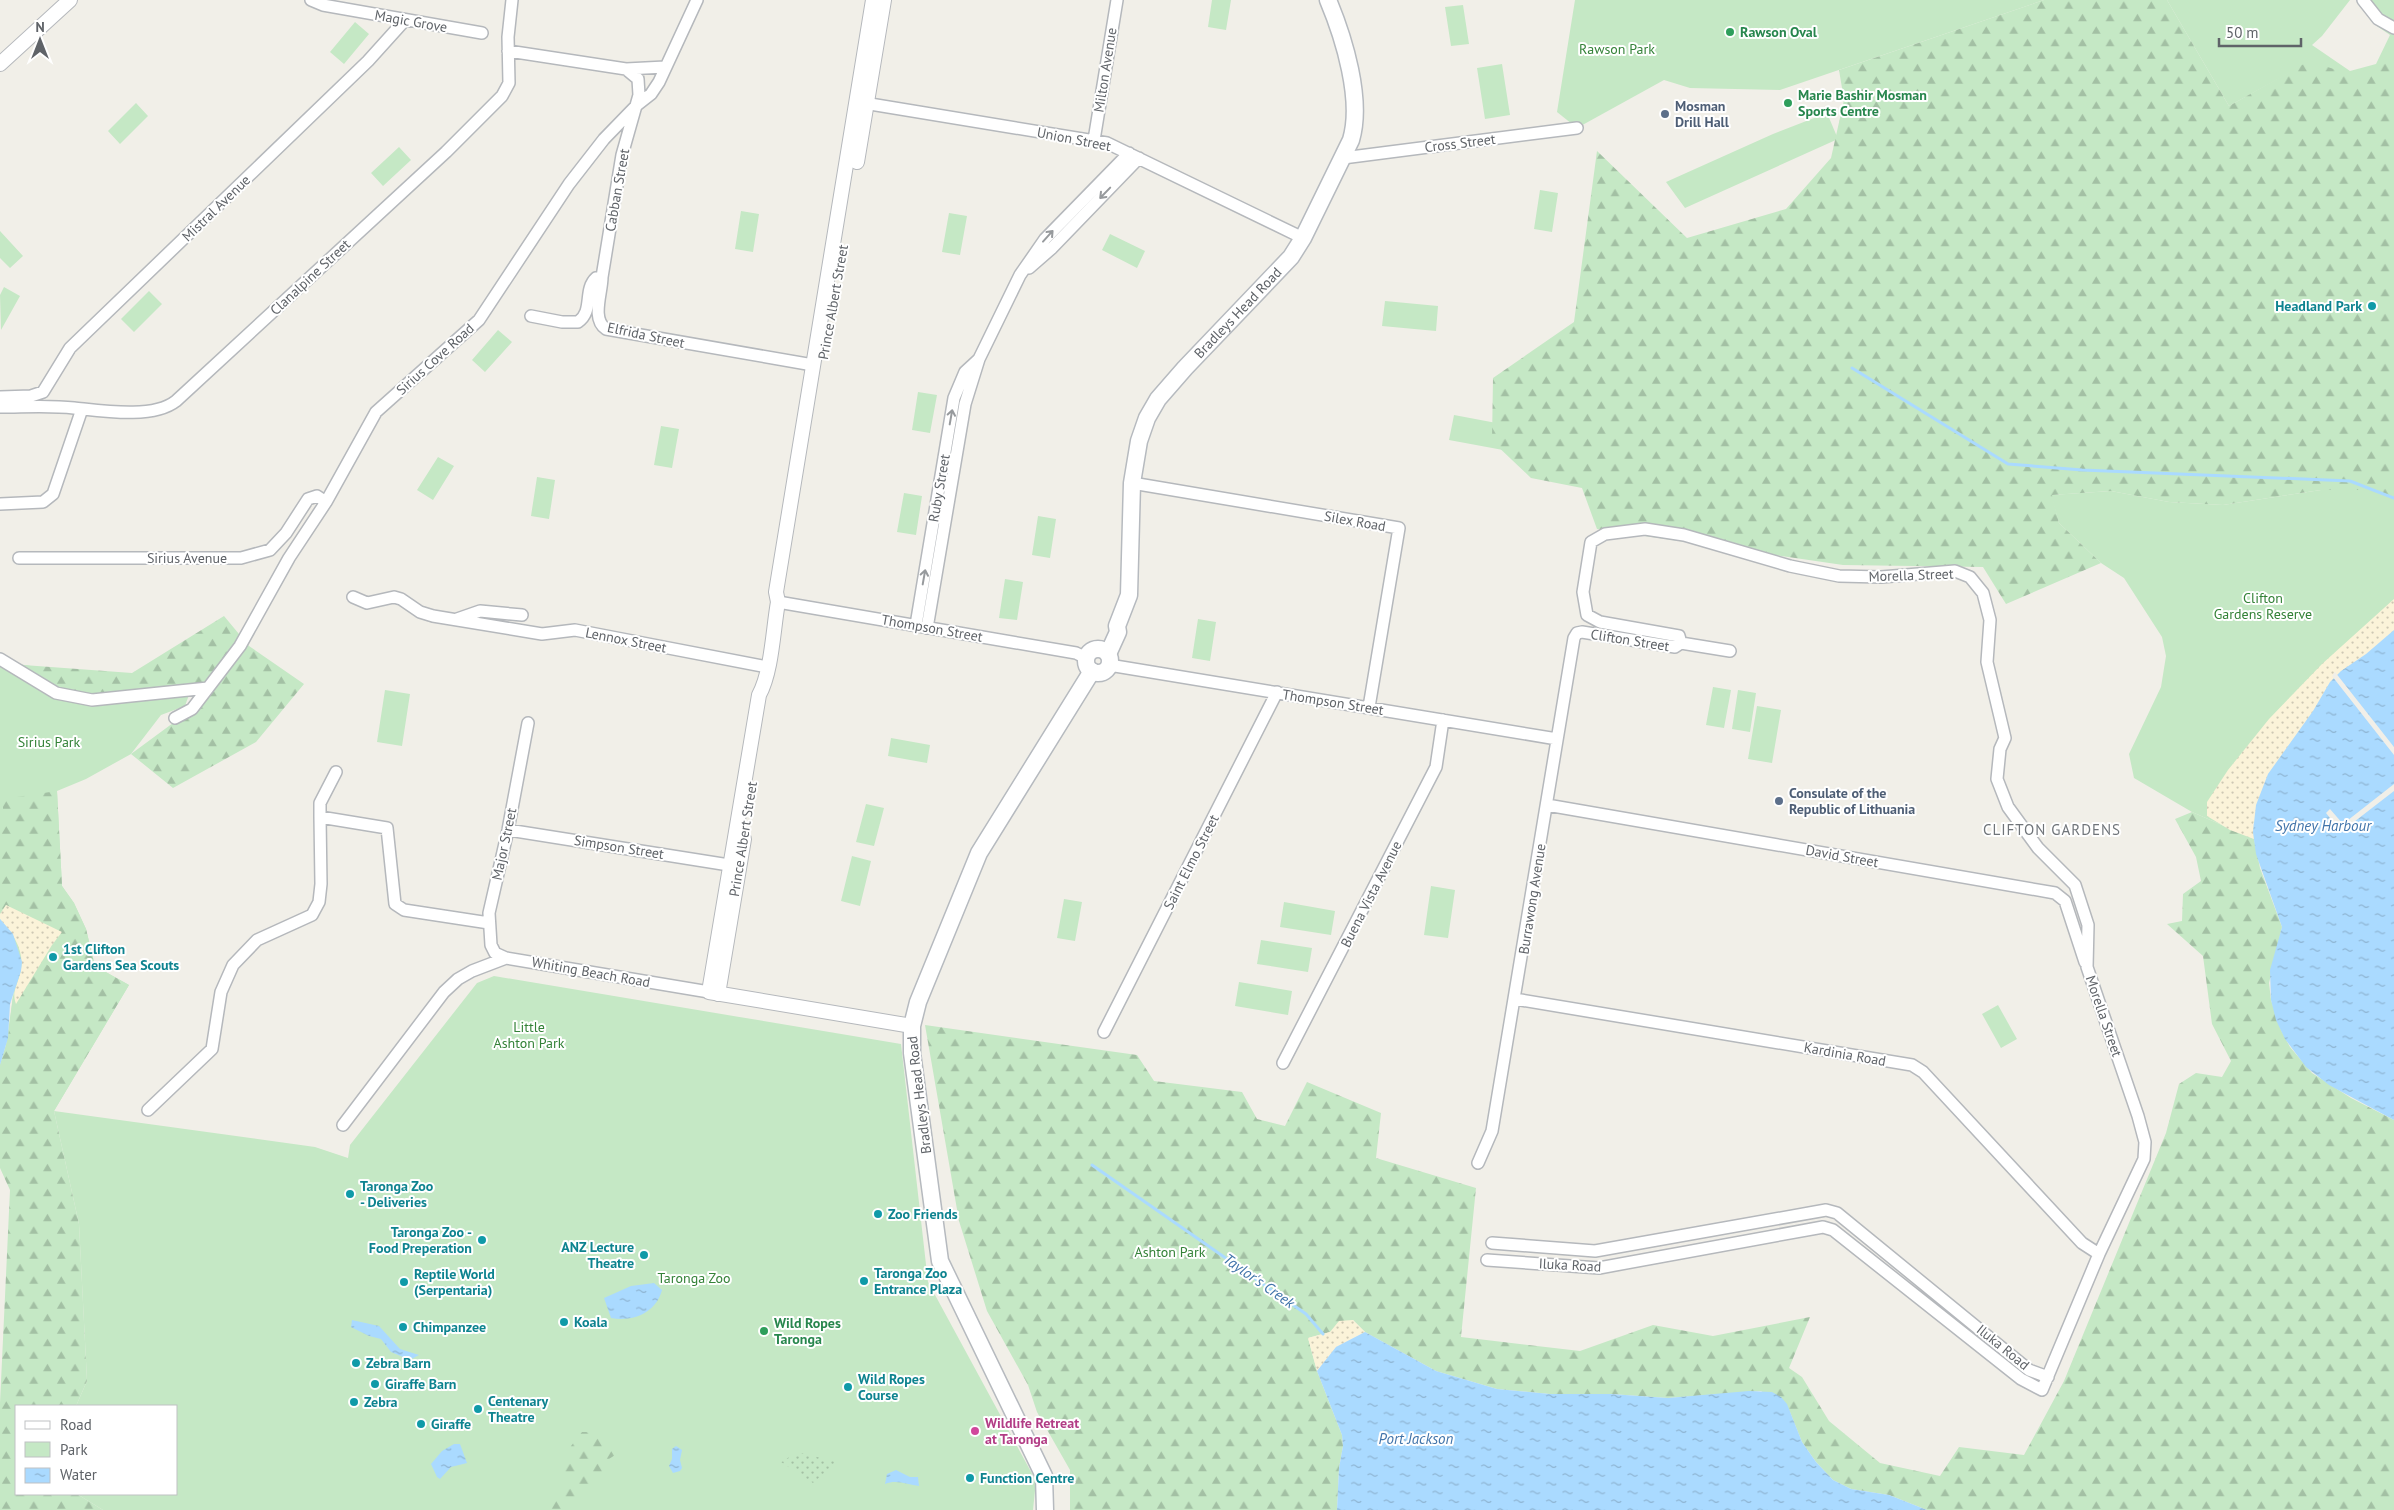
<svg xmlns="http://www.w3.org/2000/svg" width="2394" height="1510" font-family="'PT Sans',sans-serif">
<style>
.green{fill:#c5e8c5}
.forest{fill:url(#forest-firs)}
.sand{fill:url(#sand-dots)}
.garden{fill:url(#garden-dots)}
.water{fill:url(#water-ripples)}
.pier{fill:#f1efe8}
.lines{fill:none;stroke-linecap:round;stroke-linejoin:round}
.stream{stroke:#aadaff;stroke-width:3}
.minor-casing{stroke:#b5b8bc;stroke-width:14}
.tertiary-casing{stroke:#b5b8bc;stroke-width:16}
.secondary-casing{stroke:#b6babf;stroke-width:19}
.minor{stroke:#fff;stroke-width:11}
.tertiary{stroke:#fff;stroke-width:14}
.secondary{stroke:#fff;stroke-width:16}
.oneway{stroke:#979a9d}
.leisure-dot{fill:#2e9e5b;stroke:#fff;stroke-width:2}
.service-dot{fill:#5c6f8a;stroke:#fff;stroke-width:2}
.culture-dot{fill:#0f9aa8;stroke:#fff;stroke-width:2}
.hotel-dot{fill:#d1479c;stroke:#fff;stroke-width:2}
.labels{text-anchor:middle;stroke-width:4;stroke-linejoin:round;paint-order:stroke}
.street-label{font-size:14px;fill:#5f6368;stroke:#fff}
.leisure-label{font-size:14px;font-weight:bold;fill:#27864d;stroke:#fff;text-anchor:start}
.park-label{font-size:14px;fill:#348238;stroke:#fff}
.service-label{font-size:14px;font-weight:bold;fill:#4e5e75;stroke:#fff;text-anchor:start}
.culture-label{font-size:14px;font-weight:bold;fill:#0d838f;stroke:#fff;text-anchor:start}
.hotel-label{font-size:14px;font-weight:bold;fill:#b23c85;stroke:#fff;text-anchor:start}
.water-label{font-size:15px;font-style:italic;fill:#4174aa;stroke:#fff}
.neighbourhood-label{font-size:15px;letter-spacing:1px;fill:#70757a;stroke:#fff}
</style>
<defs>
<pattern id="forest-firs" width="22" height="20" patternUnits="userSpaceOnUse" patternTransform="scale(1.25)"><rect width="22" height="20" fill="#c5e8c5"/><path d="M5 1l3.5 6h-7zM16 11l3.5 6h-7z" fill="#a3c0a4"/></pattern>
<pattern id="sand-dots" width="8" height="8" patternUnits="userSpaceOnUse" patternTransform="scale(1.25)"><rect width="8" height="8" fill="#fbf3d9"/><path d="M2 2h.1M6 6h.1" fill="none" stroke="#cec8b4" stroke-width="1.8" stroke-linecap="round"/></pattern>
<pattern id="garden-dots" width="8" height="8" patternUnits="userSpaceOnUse" patternTransform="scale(1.25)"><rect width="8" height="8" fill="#c5e8c5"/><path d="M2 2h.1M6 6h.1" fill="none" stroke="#a3c0a4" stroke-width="1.8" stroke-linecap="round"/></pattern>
<pattern id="water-ripples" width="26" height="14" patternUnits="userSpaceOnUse" patternTransform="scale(1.25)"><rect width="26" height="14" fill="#aadaff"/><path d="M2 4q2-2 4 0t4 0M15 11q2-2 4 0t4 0" fill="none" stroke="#8eb4d2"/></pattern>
</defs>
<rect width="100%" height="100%" fill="#f1efe8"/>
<!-- green -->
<path class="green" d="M1212 0H1231L1226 30 1208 27Z
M1575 0H2044L1780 90 1690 88 1664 80 1577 128 1557 112Z
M2167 0H2350L2322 36 2312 45 2350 71 2376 64 2390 35 2374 24 2357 0H2394V635L2253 823 2254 839 2192 812 2134 778 2129 754 2161 687 2166 656 2162 637 2124 578 2101 563 2059 523 2051 495 2111 491 2169 502 2223 505 2321 490H2369L2309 62 2229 106Z
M1463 5 1469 44 1451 46 1445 7Z
M355 22 369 34 344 64 330 52Z
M1502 64 1510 115 1485 119 1477 68Z
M136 103 148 116 120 144 108 131Z
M1827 113 1838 139 1685 208 1666 182 1773 134Z
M399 147 411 160 383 186 371 173Z
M1540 190 1558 193 1552 232 1534 229Z
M741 211 759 214 753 252 735 249Z
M949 213 967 216 960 255 942 252Z
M0 231 23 256 10 268 0 258Z
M1110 234 1145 251 1137 268 1102 250Z
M4 287 20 296 1 330 0 295Z
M149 291 162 304 134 332 121 319Z
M1385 301 1438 306 1436 331 1382 326Z
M498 330 512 342 485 372 472 360Z
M918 392 937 395 930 433 912 430Z
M1454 415 1507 425 1503 450 1449 440Z
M661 426 679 429 672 468 654 465Z
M438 457 454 466 433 500 417 490Z
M537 477 555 480 549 519 531 516Z
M904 493 922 496 916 535 897 532Z
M1038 516 1056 519 1050 558 1032 555Z
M1005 579 1023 582 1017 620 999 618Z
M1198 619 1216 622 1210 661 1192 658Z
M0 661 190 692 185 706 161 715 131 754 86 779 57 791 62 886 74 903 86 929 95 966 129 985 54 1111 315 1147 348 1158 350 1145 477 983 494 976 901 1044 928 1282 1036 1481 1033 1510H103L77 1494H176V1406H76L87 1381 79 1224 54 1111 0 1103V1065L6 1046 14 990 13 934 0 919Z
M1713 687 1731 690 1724 728 1706 725Z
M385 690 410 694 402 746 377 742Z
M1738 690 1756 693 1750 732 1732 729Z
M1757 706 1781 710 1772 763 1748 759Z
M891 738 930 745 927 763 888 756Z
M866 804 884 808 874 846 856 842Z
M852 856 871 861 860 906 841 901Z
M1431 886 1455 890 1448 938 1424 935Z
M1064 899 1082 902 1075 941 1057 938Z
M1284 902 1335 911 1331 935 1280 927Z
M1261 940 1312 948 1308 972 1257 964Z
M1239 982 1292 991 1288 1015 1235 1006Z
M1998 1005 2017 1039 2001 1048 1982 1014Z"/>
<!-- forest -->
<path class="forest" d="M2044 0H2167L2229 106 2309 61 2346 73 2379 72 2394 40V496L2369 490H2321L2223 505 2169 502 2111 491 2052 495 2059 523 2101 563 2006 604 1983 567 1843 565 1597 529 1582 488 1531 478 1492 441 1493 378 1574 322 1597 151 1687 238 1786 209 1831 158 1844 100 1839 70Z
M224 616 249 646 304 684 256 742 173 788 131 754 192 709 207 688 123 698 56 693 10 664 132 673Z
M57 791 62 886 74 903 86 929 95 966 129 985 54 1111 79 1224 87 1381 76 1406H16V1494H77L103 1510H0V1403L10 1190 0 1168V1065L8 1038 13 995 16 1003 42 962 54 969 64 951 52 945 61 932 6 905 0 914V825L3 822V799Z
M2192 812 2254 839 2260 868 2282 927 2269 983 2271 1000 2281 1030 2290 1047 2312 1073 2351 1098 2394 1120V1510H1927L1889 1495 1851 1489 1833 1480 1816 1462 1802 1442 1790 1412 1761 1391 1668 1398 1611 1394H1550L1497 1389 1436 1371 1365 1332 1353 1320 1330 1332 1308 1338 1317 1371 1342 1435 1343 1446 1339 1468 1337 1510H1070V1470L1037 1412 1028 1385 987 1311 959 1221 925 1025 1137 1055 1154 1081 1242 1092 1257 1119 1285 1126 1307 1082 1381 1113 1376 1158 1476 1188 1461 1337 1580 1351 1653 1325 1713 1336 1810 1317 1789 1368 1802 1377 1829 1421 1880 1463 1940 1476 1959 1447 2024 1455 2064 1381 2166 1133 2179 1084 2196 1073 2222 1077 2231 1061 2212 1024 2203 956 2167 924 2182 921 2183 894 2201 881 2196 857 2175 819Z
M582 1432C600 1432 608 1438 618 1453L603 1463 610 1476 576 1500V1510H549L544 1500 564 1482 557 1473 567 1463 571 1446Z"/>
<!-- sand -->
<path class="sand" d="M2394 599V635L2253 823 2254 839 2230 830 2207 816V802L2228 770 2269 719 2322 664Z
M6 905 62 932 52 945 16 1004C12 993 16 988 19 977 27 954 15 936 0 919V914Z
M1353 1320 1365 1332 1336 1347 1317 1371 1308 1338 1330 1332 1339 1321Z"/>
<!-- garden -->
<path class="garden" d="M801 1453 837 1462 813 1483 781 1462 791 1456Z"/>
<!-- water -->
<path class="water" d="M2394 630V1120L2329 1085 2306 1067 2285 1039 2276 1020 2271 1000 2270 970 2282 927 2256 854 2253 832 2256 805 2268 774 2313 711 2330 682 2341 671 2366 654Z
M0 919 13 934 22 962 21 971 10 1004 8 1038 0 1065Z
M654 1283 662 1290C656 1313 633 1322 611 1318L604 1298 631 1286Z
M352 1320 379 1326 400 1349 419 1355 410 1360 391 1352 381 1339 369 1336 351 1327Z
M1365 1332 1436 1371 1497 1389 1550 1394H1611L1668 1398 1749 1391 1772 1392 1781 1397 1787 1404 1802 1442 1816 1462 1833 1480 1851 1489 1889 1495 1927 1510H1337L1339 1468 1343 1446 1342 1435 1317 1371 1336 1347Z
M454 1444H460L467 1463 451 1467 440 1479 437 1477 431 1464 442 1451Z
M676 1446 682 1450 680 1460 682 1468 680 1471 673 1473 669 1466 672 1459V1449Z
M896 1470 910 1477H918L919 1486C908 1485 897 1479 885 1484L887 1474Z"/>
<!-- pier -->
<path class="pier" d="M2335 672 2394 747V755L2332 676Z
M2394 784V791L2341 832 2326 813 2330 809 2343 824Z"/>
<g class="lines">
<!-- stream -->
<path class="stream" d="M1852 368 2008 464 2082 470 2350 481 2394 498
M1092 1165 1306 1314 1323 1334"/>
<defs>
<path id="minor" d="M311 0 323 5 482 33
M2363 0 2378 19 2394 28
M508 51 626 69 638 79 639 95 622 155 602 277
M626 69 665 67
M858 102 1107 143 1303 238
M1094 140 1117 0
M1343 158 1577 128
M1029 268 1052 248 1139 158
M531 316 562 322H578C594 311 583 290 596 278L602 277C602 293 591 319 606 329L813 365
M0 397 31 396 43 392 70 348 368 61 405 20
M0 407C24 407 50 405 74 408 103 411 153 419 176 401L446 152 502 96 509 83 508 37 512 0
M1132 483 1399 528 1369 707
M0 504 43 502 53 494 82 409
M19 558H241L270 550 286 533 308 499 317 496 326 502
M353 597 367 603 394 597 401 599 420 612 433 616 542 634 575 630 767 667
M778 602 1076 653 1086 658
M457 619 480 611 522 615
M916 625 954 398 965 372 978 360
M927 628 965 404 979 359 1020 275 1045 239 1129 153
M1681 643 1730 651
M0 659 56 693 92 700 208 688
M1109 665 1557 739
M175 718 192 709 240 646 289 558 326 502 376 412 479 320 569 184 604 139 637 105 651 94 659 82 697 0
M1547 805 2055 893 2065 901 2085 962
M320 817V803L336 772
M508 830 729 865
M506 958 495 953 491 945 489 913 508 830 528 723
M1515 999 1912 1065 1923 1072 2082 1243 2099 1254
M1104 1032 1277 692
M1283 1063 1436 767 1443 720
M148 1110 212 1049 221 992 233 965 257 940 312 915 319 902 321 884 320 817 387 828 395 904 404 910 489 923
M343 1125 444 992 458 979 472 971 506 958 709 992
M1478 1163 1492 1131 1574 638 1577 633 1582 632 1675 647 1681 643 1679 636 1600 622 1587 615 1583 592 1591 542 1605 534 1645 529 1684 535 1790 566 1839 576 1881 577 1955 571 1970 577 1983 593 1990 620 1987 662 2005 738 2000 749 1997 779 2008 807 2038 848 2075 885 2088 925 2087 967 2138 1116 2145 1142 2144 1159 2099 1254 2042 1390 2021 1379 1833 1230 1823 1227 1599 1268 1487 1260
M1492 1243 1595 1251 1826 1210 1837 1213 2029 1370 2048 1377"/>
<path id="tertiary" d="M873 0 776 592 778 602C773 630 772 671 759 695L709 992 912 1026
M0 64 70 0
M857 162 884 0
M718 994 744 839"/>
<g id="secondary">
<circle cx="1098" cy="661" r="12"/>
<path id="s1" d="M1108 654 1118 632 1117 626 1129 595 1132 483 1139 441 1147 418 1158 399 1185 368 1291 257 1303 238 1351 140C1363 100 1344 38 1328 0"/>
<path d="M1045 1510 1044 1476 940 1261 912 1053V1026L918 1002 979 853 1092 671"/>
</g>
</defs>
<!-- minor casing -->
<use href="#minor" class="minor-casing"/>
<!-- tertiary casing -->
<use href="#tertiary" class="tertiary-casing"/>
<!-- secondary casing -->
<use href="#secondary" class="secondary-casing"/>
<!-- minor -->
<use href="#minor" class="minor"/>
<!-- tertiary -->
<use href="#tertiary" class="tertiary"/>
<!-- secondary -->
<use href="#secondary" class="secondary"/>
</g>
<!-- one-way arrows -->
<defs><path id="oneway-shaft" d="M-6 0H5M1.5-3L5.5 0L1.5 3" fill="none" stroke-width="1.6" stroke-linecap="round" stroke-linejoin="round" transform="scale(1.25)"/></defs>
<g class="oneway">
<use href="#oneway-shaft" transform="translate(1105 193) rotate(134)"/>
<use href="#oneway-shaft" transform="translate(1048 236) rotate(-48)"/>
<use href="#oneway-shaft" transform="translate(951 417) rotate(-80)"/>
<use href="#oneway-shaft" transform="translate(924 577) rotate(-80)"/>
</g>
<!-- markers -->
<g class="leisure-dot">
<circle cx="1730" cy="32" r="5"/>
<circle cx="1788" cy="103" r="5"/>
<circle cx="764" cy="1331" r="5"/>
</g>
<g class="service-dot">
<circle cx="1665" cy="114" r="5"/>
<circle cx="1779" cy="801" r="5"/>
</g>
<g class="culture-dot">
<circle cx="2372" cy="306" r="5"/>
<circle cx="53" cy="957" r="5"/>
<circle cx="350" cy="1194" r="5"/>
<circle cx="878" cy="1214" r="5"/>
<circle cx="482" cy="1240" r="5"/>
<circle cx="644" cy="1255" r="5"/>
<circle cx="864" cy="1281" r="5"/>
<circle cx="404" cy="1282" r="5"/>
<circle cx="564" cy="1322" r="5"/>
<circle cx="403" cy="1327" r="5"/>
<circle cx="356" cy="1363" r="5"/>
<circle cx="375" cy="1384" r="5"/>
<circle cx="848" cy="1387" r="5"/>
<circle cx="354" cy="1402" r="5"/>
<circle cx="478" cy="1409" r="5"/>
<circle cx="421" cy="1424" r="5"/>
<circle cx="970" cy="1478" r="5"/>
</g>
<circle class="hotel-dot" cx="975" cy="1431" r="5"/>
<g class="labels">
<!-- street labels -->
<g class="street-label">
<text transform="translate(411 21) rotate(10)" y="5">Magic Grove</text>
<text transform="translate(1105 70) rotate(-81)" y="5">Milton Avenue</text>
<text transform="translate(1074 139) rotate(11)" y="5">Union Street</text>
<text transform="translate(1460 143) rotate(-7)" y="5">Cross Street</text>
<text transform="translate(617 190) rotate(-80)" y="5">Cabban Street</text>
<text transform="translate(216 208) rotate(-44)" y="5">Mistral Avenue</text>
<text transform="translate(310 277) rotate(-43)" y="5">Clanalpine Street</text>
<text transform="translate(833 302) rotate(-80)" y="5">Prince Albert Street</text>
<text dy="5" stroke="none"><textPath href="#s1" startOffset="382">Bradleys Head Road</textPath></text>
<text transform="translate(646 335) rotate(12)" y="5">Elfrida Street</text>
<text transform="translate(435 359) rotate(-42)" y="5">Sirius Cove Road</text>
<text transform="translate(939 488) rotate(-80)" y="5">Ruby Street</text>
<text transform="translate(1355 521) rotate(10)" y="5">Silex Road</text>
<text x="187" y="563">Sirius Avenue</text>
<text transform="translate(1911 575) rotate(-2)" y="5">Morella Street</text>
<text transform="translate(932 628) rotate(10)" y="5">Thompson Street</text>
<text transform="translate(626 640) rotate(11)" y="5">Lennox Street</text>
<text transform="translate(1630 640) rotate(9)" y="5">Clifton Street</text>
<text transform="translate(1333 702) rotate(9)" y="5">Thompson Street</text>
<text transform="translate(743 839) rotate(-81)" y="5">Prince Albert Street</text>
<text transform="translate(504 844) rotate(-78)" y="5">Major Street</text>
<text transform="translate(619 847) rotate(9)" y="5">Simpson Street</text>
<text transform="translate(1842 856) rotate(10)" y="5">David Street</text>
<text transform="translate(1191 862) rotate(-63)" y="5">Saint Elmo Street</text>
<text transform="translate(1371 894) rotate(-63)" y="5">Buena Vista Avenue</text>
<text transform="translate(1532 899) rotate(-81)" y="5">Burrawong Avenue</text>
<text transform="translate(591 972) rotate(10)" y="5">Whiting Beach Road</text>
<text transform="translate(2104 1016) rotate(71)" y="5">Morella Street</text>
<text transform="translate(1845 1054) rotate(10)" y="5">Kardinia Road</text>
<text transform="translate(919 1095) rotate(-97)" y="5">Bradleys Head Road</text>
<text transform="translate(1570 1265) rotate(3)" y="5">Iluka Road</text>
<text transform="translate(2003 1347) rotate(39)" y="5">Iluka Road</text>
</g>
<!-- leisure labels -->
<g class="leisure-label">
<text x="1740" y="37">Rawson Oval</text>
<text x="1798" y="100">Marie Bashir Mosman<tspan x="1798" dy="16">Sports Centre</tspan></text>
<text x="774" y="1328">Wild Ropes<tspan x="774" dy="16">Taronga</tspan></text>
</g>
<!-- park labels -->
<g class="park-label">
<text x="1617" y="54">Rawson Park</text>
<text x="2263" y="603">Clifton<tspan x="2263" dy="16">Gardens Reserve</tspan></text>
<text x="49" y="747">Sirius Park</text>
<text x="529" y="1032">Little<tspan x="529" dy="16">Ashton Park</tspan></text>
<text x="1170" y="1257">Ashton Park</text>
<text x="694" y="1283">Taronga Zoo</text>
</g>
<!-- service labels -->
<g class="service-label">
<text x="1675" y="111">Mosman<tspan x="1675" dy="16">Drill Hall</tspan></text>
<text x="1789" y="798">Consulate of the<tspan x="1789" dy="16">Republic of Lithuania</tspan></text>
</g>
<!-- culture labels -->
<g class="culture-label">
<text x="2362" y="311" text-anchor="end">Headland Park</text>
<text x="63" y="954">1st Clifton<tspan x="63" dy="16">Gardens Sea Scouts</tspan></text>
<text x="360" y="1191">Taronga Zoo<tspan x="360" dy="16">- Deliveries</tspan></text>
<text x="888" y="1219">Zoo Friends</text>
<text x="472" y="1237" text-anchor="end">Taronga Zoo -<tspan x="472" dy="16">Food Preperation</tspan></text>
<text x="634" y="1252" text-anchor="end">ANZ Lecture<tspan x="634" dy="16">Theatre</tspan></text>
<text x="874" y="1278">Taronga Zoo<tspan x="874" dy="16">Entrance Plaza</tspan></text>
<text x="414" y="1279">Reptile World<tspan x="414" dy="16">(Serpentaria)</tspan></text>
<text x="574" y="1327">Koala</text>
<text x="413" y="1332">Chimpanzee</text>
<text x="366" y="1368">Zebra Barn</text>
<text x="858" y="1384">Wild Ropes<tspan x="858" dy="16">Course</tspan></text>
<text x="385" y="1389">Giraffe Barn</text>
<text x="488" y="1406">Centenary<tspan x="488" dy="16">Theatre</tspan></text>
<text x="364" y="1407">Zebra</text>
<text x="431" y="1429">Giraffe</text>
<text x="980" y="1483">Function Centre</text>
</g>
<!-- hotel labels -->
<g class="hotel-label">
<text x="985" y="1428">Wildlife Retreat<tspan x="985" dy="16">at Taronga</tspan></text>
</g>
<!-- water labels -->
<g class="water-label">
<text x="2323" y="831">Sydney Harbour</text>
<text transform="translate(1259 1281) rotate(35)" y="5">Taylor's Creek</text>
<text x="1416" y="1444">Port Jackson</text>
</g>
<!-- neighbourhood labels -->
<g class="neighbourhood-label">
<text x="2052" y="835">CLIFTON GARDENS</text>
</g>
</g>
<!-- legend -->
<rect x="15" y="1405" width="162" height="90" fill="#ffffff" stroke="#bfc1c3"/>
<rect x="25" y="1421" width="25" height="8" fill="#ffffff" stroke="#bfc1c3"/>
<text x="60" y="1430" font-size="15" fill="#5f6368">Road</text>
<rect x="25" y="1442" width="25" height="15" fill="#c5e8c5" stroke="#bfc1c3"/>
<text x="60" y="1455" font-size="15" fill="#5f6368">Park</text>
<rect x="25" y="1468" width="25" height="15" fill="url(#water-ripples)" stroke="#bfc1c3"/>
<text x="60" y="1480" font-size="15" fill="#5f6368">Water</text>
<!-- north arrow -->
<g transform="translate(40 40)" stroke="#ffffff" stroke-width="4" paint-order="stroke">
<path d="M0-4L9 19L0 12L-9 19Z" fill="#5f6368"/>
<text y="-8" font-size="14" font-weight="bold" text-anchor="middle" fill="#5f6368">N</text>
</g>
<!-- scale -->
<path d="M2219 38v8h82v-8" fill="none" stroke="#5f6368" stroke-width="2.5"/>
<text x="2226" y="38" font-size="15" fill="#5f6368" stroke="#ffffff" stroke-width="4" paint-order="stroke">50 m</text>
</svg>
